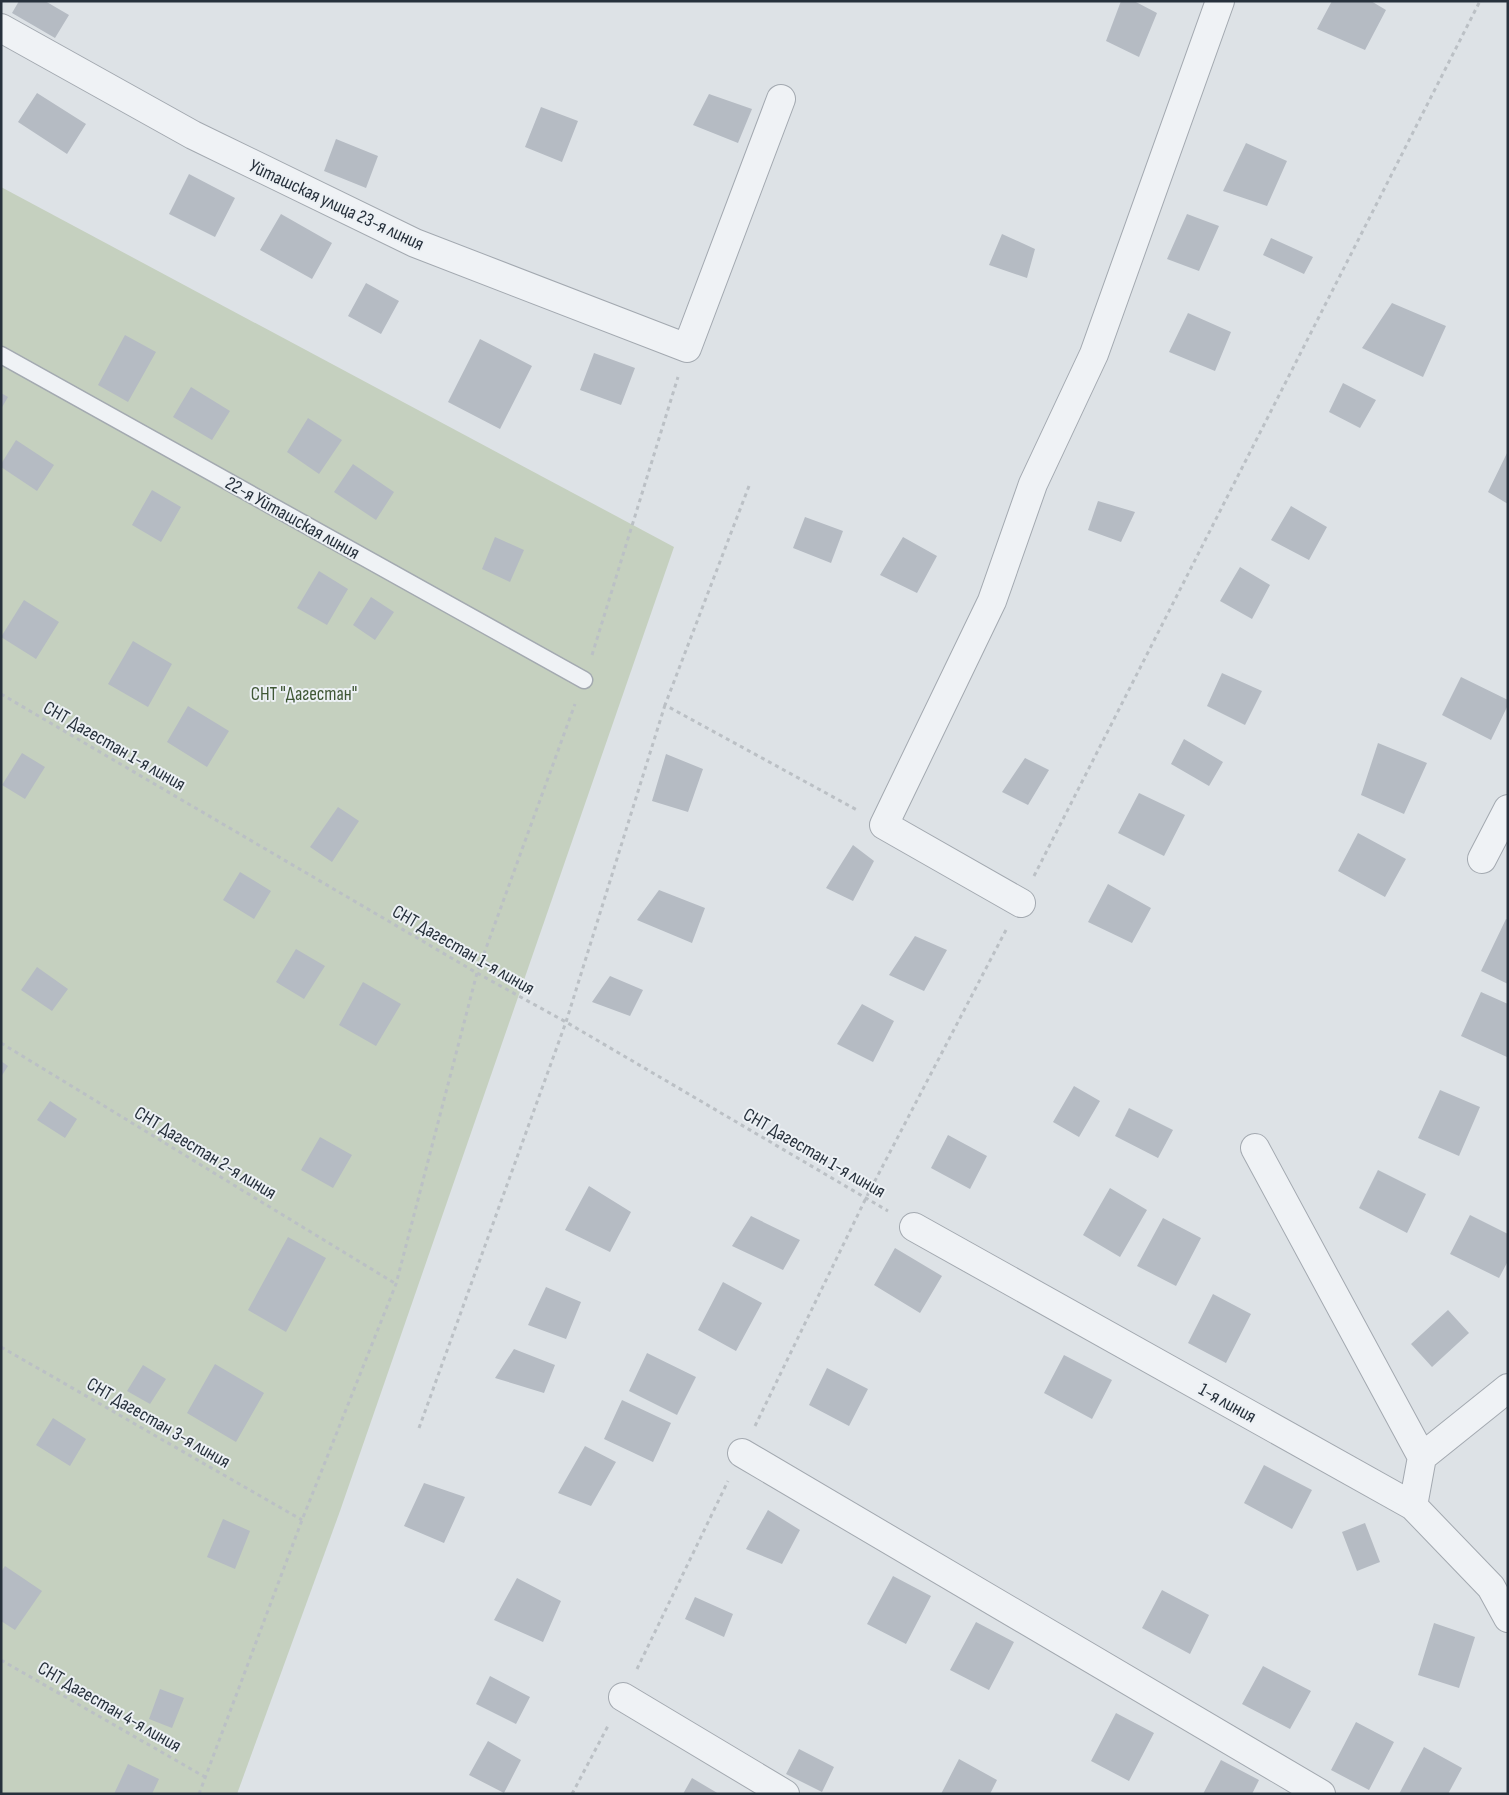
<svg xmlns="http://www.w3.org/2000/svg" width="1509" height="1795" font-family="'Sofia Sans Condensed',sans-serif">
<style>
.green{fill:#c5d0bf}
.building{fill:#b5bbc3}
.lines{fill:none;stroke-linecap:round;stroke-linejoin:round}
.service-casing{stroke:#a3a9b0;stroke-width:19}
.minor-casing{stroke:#a3a9b0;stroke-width:30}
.path{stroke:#bbc0c5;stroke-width:3;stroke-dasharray:4 4;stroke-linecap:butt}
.service{stroke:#eff2f5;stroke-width:16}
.minor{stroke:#eff2f5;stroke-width:28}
.labels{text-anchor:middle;stroke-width:4;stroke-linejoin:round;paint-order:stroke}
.street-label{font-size:19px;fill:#27313c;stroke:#ecf0f4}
.park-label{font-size:19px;fill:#3f5735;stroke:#ecf0f4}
</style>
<rect width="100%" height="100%" fill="#dde2e6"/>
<!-- green -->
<path class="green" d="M1 187 674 547 340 1511 237 1794H1Z"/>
<!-- building -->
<path class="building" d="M19 1H45L69 15 55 38 12 13Z
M1121 1H1134L1157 13 1139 57 1106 41Z
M1332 1H1371L1386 10 1365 50 1317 29Z
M37 93 86 124 67 154 18 122Z
M709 94 752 109 738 143 693 125Z
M541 107 578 121 562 162 525 147Z
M336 139 378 156 366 188 324 171Z
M1246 143 1287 161 1267 206 1223 191Z
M189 174 235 198 215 237 169 214Z
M281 214 332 243 312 279 260 250Z
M1187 214 1219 226 1199 271 1167 259Z
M1002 234 1035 249 1027 278 989 265Z
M1271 238 1313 257 1304 274 1263 255Z
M366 283 399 301 381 334 348 316Z
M1392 303 1446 326 1423 377 1362 348Z
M1188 313 1231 332 1215 371 1169 352Z
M125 335 156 352 128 402 98 385Z
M480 339 532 366 500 429 448 402Z
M594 353 635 368 621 405 580 390Z
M1343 383 1376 400 1360 428 1329 412Z
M191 387 230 411 212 440 173 417Z
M1 393 8 397 1 409Z
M308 418 342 440 319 474 287 452Z
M16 440 54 465 37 491 1 467V464Z
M1508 451V504L1488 492Z
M353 464 394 492 376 520 334 492Z
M152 490 181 507 161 542 132 525Z
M1098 501 1135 512 1121 542 1088 530Z
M1291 506 1327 527 1309 560 1271 540Z
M805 517 843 531 831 563 793 548Z
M495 537 524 550 510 582 482 569Z
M903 537 937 556 917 593 880 575Z
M1240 567 1270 585 1252 619 1220 601Z
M319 571 348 589 327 625 297 608Z
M371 597 394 612 375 640 353 625Z
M24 600 59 622 36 659 1 637Z
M133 641 172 664 148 707 108 684Z
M1222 673 1262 691 1245 725 1207 706Z
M1461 677 1508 700V705L1491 740 1442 715Z
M188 706 229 731 207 767 167 742Z
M1184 739 1223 762 1209 786 1171 764Z
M1378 743 1427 763 1404 814 1361 795Z
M22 753 45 767 25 799 2 785Z
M666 754 703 769 688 812 652 801Z
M1025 758 1049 770 1028 805 1002 792Z
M1139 793 1185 815 1164 856 1118 833Z
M338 807 359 821 332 862 310 847Z
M1358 833 1406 859 1385 897 1338 871Z
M853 845 874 861 853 901 826 888Z
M240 872 271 891 254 919 223 900Z
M1108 884 1151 908 1132 943 1088 922Z
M659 890 705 908 692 943 637 920Z
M1506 919 1508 920V984L1481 971Z
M915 936 947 950 924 991 889 975Z
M296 949 325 966 304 999 276 982Z
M37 967 68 989 52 1011 21 990Z
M610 976 643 990 630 1016 592 1002Z
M363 982 401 1004 376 1046 339 1025Z
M1481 992 1508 1004 1507 1057 1461 1036Z
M862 1004 894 1021 873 1062 837 1044Z
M1 1061 8 1066 1 1077Z
M1074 1086 1100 1101 1079 1137 1053 1122Z
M1440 1090 1480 1107 1459 1156 1418 1138Z
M50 1101 77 1119 65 1138 37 1120Z
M1129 1108 1173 1130 1158 1158 1115 1136Z
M948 1135 987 1156 970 1189 931 1168Z
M320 1137 352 1155 333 1188 301 1170Z
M1378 1170 1426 1194 1407 1233 1359 1208Z
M589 1186 631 1212 610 1252 565 1230Z
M1110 1188 1147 1210 1120 1257 1083 1235Z
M1470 1215 1508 1234V1261L1499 1278 1450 1254Z
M751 1216 800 1240 783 1270 732 1246Z
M1163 1218 1201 1238 1176 1286 1137 1266Z
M288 1237 326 1258 286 1332 248 1310Z
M895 1248 942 1276 920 1313 874 1285Z
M723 1282 762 1303 736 1351 698 1330Z
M546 1287 581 1302 566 1339 528 1325Z
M1213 1294 1251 1314 1226 1363 1188 1343Z
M1448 1310 1469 1333 1432 1367 1411 1344Z
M514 1349 555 1365 544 1393 495 1378Z
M647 1353 696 1377 677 1415 629 1391Z
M1064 1355 1112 1380 1092 1419 1044 1393Z
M215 1364 264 1393 236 1442 187 1413Z
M143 1365 166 1379 150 1404 127 1391Z
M827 1368 868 1389 849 1426 809 1405Z
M622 1400 671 1423 653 1462 604 1439Z
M53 1418 86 1439 70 1466 36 1445Z
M585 1446 616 1462 591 1506 558 1493Z
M1264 1465 1312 1490 1292 1529 1244 1503Z
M424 1483 465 1497 444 1543 404 1526Z
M768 1510 800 1530 782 1564 746 1549Z
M223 1519 250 1531 235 1569 207 1557Z
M1365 1523 1380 1562 1357 1571 1342 1532Z
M5 1566 42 1591 15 1630 1 1621V1572Z
M893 1576 931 1596 906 1644 867 1624Z
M517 1578 561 1601 543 1642 494 1620Z
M1162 1590 1209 1615 1190 1654 1142 1628Z
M695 1597 733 1614 724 1637 685 1619Z
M976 1622 1014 1642 989 1690 950 1670Z
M1434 1623 1475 1637 1459 1688 1418 1675Z
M1263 1666 1311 1691 1290 1729 1242 1704Z
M490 1676 530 1697 516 1724 476 1704Z
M160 1689 184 1698 172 1728 149 1719Z
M1116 1713 1154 1733 1129 1781 1091 1761Z
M1356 1722 1394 1742 1369 1790 1331 1770Z
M488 1741 521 1760 504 1793 469 1775Z
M1424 1747 1462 1768 1448 1794H1399Z
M799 1749 834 1767 822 1792 786 1774Z
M959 1759 997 1780 990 1794H941Z
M1221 1760 1259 1780 1252 1794H1203Z
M128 1764 159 1779 152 1794H114Z
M692 1778 719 1794H683Z"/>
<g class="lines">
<defs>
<path id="service" d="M1 355 584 680"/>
<path id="minor" d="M1 28 193 135 415 243 687 348 781 99
M1482 859 1508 809
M1021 903 884 825 992 601 1033 484 1094 354 1220 1
M1255 1148 1422 1457 1413 1506
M914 1227 1413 1506 1491 1587 1508 1618
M742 1453 1321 1794
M1422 1457 1508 1388
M623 1697 785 1794"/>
</defs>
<!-- service casing -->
<use href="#service" class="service-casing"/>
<!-- minor casing -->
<use href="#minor" class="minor-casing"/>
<!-- path -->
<path class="path" d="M749 486 665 705 857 810
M592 655 678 377
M1 694 477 973 566 1022 888 1211
M1034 876 1480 1
M1 1043 396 1284
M1 1347 302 1520
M755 1426 866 1198 1006 930
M419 1428 566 1022 665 705
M1 1660 205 1777
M637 1669 728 1481
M199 1794 302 1520 396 1284 477 973 575 704
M572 1794 609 1724"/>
<!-- service -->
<use href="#service" class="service"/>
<!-- minor -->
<use href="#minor" class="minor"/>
</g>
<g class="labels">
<!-- street labels -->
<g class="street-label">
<text transform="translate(337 204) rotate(25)" y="7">Уйташская улица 23-я линия</text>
<text transform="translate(293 517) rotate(29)" y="7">22-я Уйташская линия</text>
<text transform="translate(115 745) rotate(30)" y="7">СНТ Дагестан 1-я линия</text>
<text transform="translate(464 949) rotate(30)" y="7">СНТ Дагестан 1-я линия</text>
<text transform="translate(206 1152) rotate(31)" y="7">СНТ Дагестан 2-я линия</text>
<text transform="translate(815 1152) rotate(30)" y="7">СНТ Дагестан 1-я линия</text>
<text transform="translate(1228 1402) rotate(29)" y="7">1-я линия</text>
<text transform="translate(159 1422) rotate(30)" y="7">СНТ Дагестан 3-я линия</text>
<text transform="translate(110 1706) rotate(30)" y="7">СНТ Дагестан 4-я линия</text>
</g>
<!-- park labels -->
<g class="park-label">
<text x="304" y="700">СНТ "Дагестан"</text>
</g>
</g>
<!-- border -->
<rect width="1509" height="1795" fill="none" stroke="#27313c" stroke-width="5"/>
</svg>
